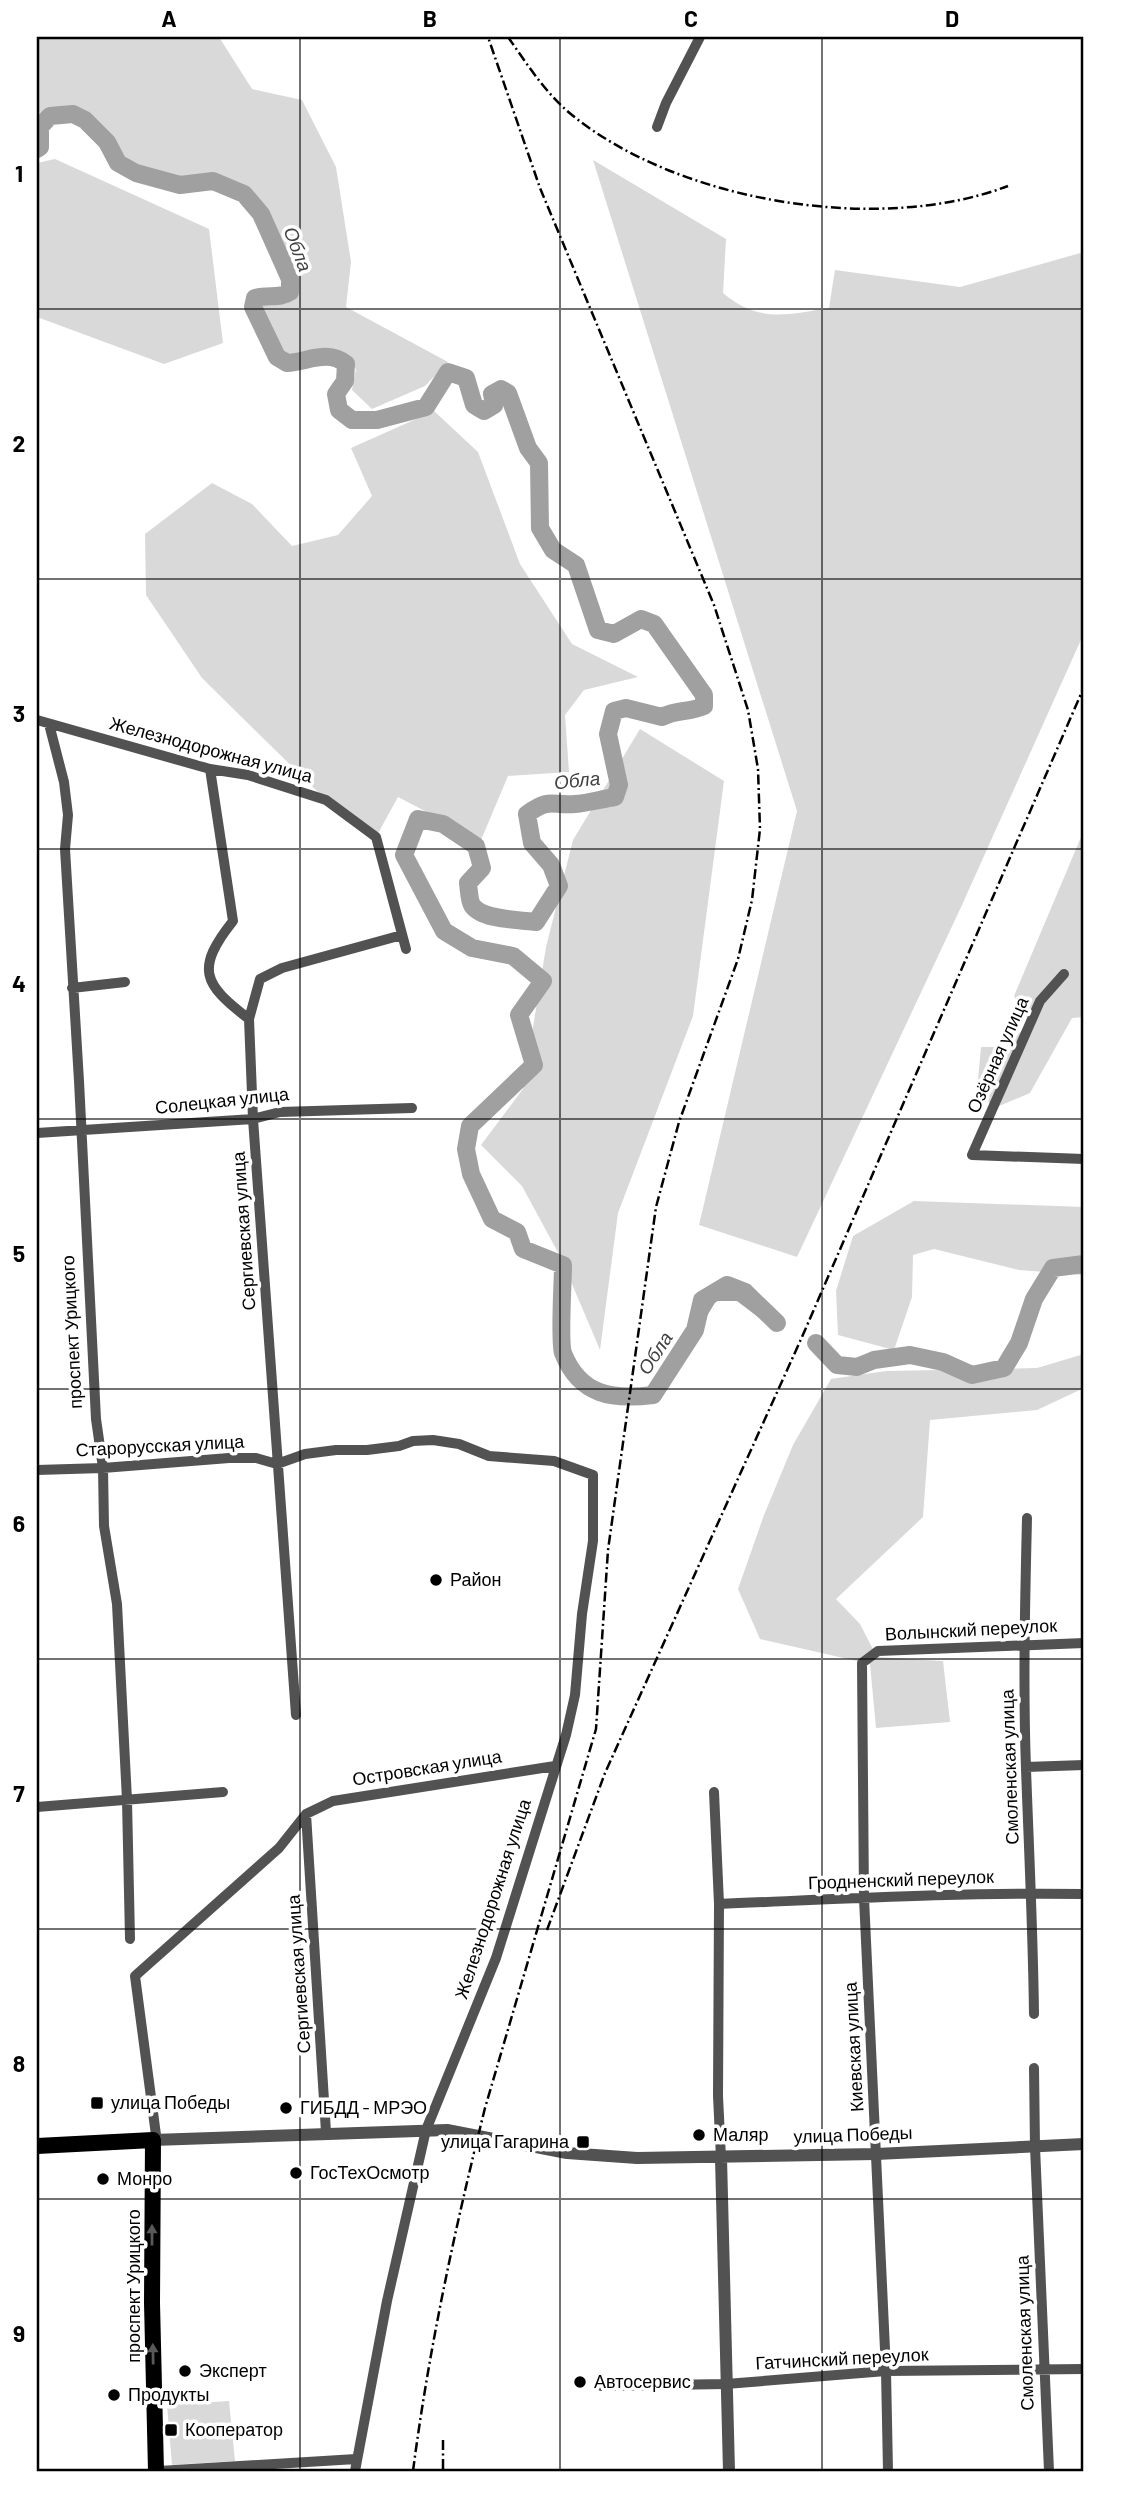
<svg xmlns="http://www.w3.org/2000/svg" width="1121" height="2508" font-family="Barlow,sans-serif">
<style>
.green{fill:#d9d9d9}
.water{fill:#a0a0a0}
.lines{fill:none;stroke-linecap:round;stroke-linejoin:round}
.river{stroke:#a0a0a0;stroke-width:18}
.minor{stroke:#525252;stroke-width:10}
.tertiary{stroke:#525252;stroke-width:12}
.primary{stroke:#000;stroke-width:16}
.rail{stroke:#000;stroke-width:2.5;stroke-dasharray:10 3.5 2 3.5;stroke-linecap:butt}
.oneway{fill:#595959}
.grid{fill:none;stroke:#000;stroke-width:2;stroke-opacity:0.55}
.poi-dot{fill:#000;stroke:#fff;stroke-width:2.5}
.labels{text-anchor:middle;stroke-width:7;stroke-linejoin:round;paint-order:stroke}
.street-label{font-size:18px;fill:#000;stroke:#fff}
.poi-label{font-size:18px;fill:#000;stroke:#fff;text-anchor:start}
.water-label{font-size:19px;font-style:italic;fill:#414141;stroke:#fff}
.neatline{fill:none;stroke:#000;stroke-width:2.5}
.grid-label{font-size:23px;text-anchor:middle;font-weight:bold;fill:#000}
</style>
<rect width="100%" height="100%" fill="#fff"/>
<!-- green -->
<path class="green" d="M37 37H219L252 89 302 100 336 167 351 262 346 307 448 362 425 386 372 409 352 390 356 369 339 354 314 352 289 358 281 353 258 306 259 301C274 296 279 304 294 295L295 278 264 211 246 190 213 177 180 181 138 169 121 159 111 139 87 117 74 109 48 112 37 124Z
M55 159 209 229 223 343 164 364 37 317V163Z
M593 160 726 239 723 293C759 323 786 315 829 308L835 270 960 287 1084 252V633L962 905 797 1257 699 1225 797 811Z
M434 411 478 452 520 564 572 644 638 677 584 690 565 715 569 772 508 776 481 840 398 797 376 837 326 800 202 678 146 595 145 534 212 483 252 504 292 546 338 535 372 496 351 448Z
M640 729 724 781 693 1016 618 1213 600 1350 561 1258 522 1186 481 1145 523 1089 546 947 573 840Z
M1084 830V1017L1072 1018 1030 1093 992 1109 978 1080 981 1047H1005L1030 1023 1014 996Z
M914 1201 1084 1207V1275L1019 1270 934 1249 913 1255 912 1297 894 1350 838 1335 836 1291 853 1236Z
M1084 1354V1388L1037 1410 930 1420 923 1517 836 1599 860 1624 877 1657 943 1661 950 1722 876 1728 870 1664 760 1639 738 1589 764 1515 793 1445 831 1379 886 1371 1037 1368Z
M229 2401 235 2461 172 2465 167 2405Z"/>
<!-- water -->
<path class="water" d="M727 1285 745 1292 777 1323 772 1325 758 1317 737 1301H716L680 1361 673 1379 657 1403 653 1395 695 1330 702 1300Z"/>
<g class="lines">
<!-- river -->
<path class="river" d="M37 149 40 147V127L50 116 73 114 85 120 107 142 118 163 136 173 180 185 213 181 244 194 261 214 290 279V292C280 299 267 294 255 298L253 307 277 357 287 363C307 362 328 349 346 364L345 381 336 394 339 410 352 420H377L426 407 448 372 466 378 474 405 484 411 494 405 492 394 501 389 508 393 528 448 539 463 540 528 553 550 576 565 598 630 614 634 641 619 654 624 704 695V706C688 713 677 709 662 717L626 708 614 711 608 734 619 785 615 797C602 799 588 803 575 804 551 806 551 797 527 814L532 843 551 865 559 886 536 922C520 920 481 920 472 905 469 900 469 890 468 883L482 868 476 846 443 824 418 819 404 855 444 931 472 948 513 956 543 981 519 1015 534 1065 470 1126 466 1149 471 1174 492 1219 517 1232 523 1249 563 1265C563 1282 559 1341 563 1353 580 1396 613 1400 653 1395L695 1330 702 1300 727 1285 745 1292 777 1323
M816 1343 837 1365 857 1367 874 1360 910 1355 943 1362 972 1375 1004 1368 1019 1343 1034 1299 1053 1268 1084 1264"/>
<!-- minor -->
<path class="minor" d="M657 127 666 103 700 37
M37 720 210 769 248 775 326 800 376 837 406 949
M49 724 64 782 68 815 65 849 79 1081 96 1419 103 1468 104 1526 117 1604 127 1800 130 1939
M210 769 233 921C195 969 203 984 249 1019L253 1119 296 1715
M1064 974 1040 1001 972 1155 1084 1159
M72 988 125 982
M249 1019 260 979 282 968 402 935
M37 1133 253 1119 280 1112 412 1108
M37 1470 103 1468 229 1458H256L277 1464 305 1454 336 1450H367L399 1446 413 1441 433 1440 459 1444 489 1456 554 1461 593 1475V1541L582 1614 575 1695 566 1735 496 1958 426 2130 387 2301 355 2471
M1027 1518C1025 1602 1023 1685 1026 1769 1029 1851 1033 1932 1034 2014
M1026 1767 1084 1765
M714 1792 719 1904 718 2096 721 2158
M37 1807 223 1792
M306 1814 326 2132
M719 1904C841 1899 963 1892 1084 1894
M1034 2068 1035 2147 1049 2471
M153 2140 156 2135 135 1976 279 1848 306 1814 333 1801 555 1766
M601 2386 726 2384 886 2371 1084 2369
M159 2471 356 2459
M888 2471 886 2371 864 1898 862 1663 878 1651 1084 1643"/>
<!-- tertiary -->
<path class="tertiary" d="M153 2140 447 2130 567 2153 637 2158 876 2154 1084 2144
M721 2158 729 2471"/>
<!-- primary -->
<path class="primary" d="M37 2146 153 2140 152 2303 156 2471"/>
<!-- rail -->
<path class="rail" d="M508 37C527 64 546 94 572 115 679 202 879 235 1008 186
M547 1930 605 1773 802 1337 1084 687
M443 2440V2471
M413 2471C429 2348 455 2228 485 2108L596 1729 608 1550 656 1207 679 1122 738 959 752 900 760 829 758 769 748 710 714 605 540 188 488 37"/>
</g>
<!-- one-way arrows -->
<defs><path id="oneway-solid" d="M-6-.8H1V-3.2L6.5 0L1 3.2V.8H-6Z" transform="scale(1.75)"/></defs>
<g class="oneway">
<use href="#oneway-solid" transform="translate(152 2235) rotate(-90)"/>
<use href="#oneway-solid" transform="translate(153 2354) rotate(-91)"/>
</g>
<!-- grid -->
<path class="grid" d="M300 37V2471M560 37V2471M822 37V2471M37 309H1084M37 579H1084M37 849H1084M37 1119H1084M37 1389H1084M37 1659H1084M37 1929H1084M37 2199H1084"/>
<!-- markers -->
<g class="poi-dot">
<circle cx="436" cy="1580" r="7"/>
<rect x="90" y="2096" width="14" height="14" rx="3.5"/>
<circle cx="286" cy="2108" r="7"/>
<circle cx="699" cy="2135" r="7"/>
<rect x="576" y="2135" width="14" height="14" rx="3.5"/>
<circle cx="296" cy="2173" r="7"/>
<circle cx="103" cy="2179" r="7"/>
<circle cx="185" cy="2371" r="7"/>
<circle cx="580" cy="2382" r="7"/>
<circle cx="114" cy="2395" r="7"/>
<rect x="164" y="2423" width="14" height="14" rx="3.5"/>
</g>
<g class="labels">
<!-- street labels -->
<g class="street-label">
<text transform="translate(211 750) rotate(15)" y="6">Железнодорожная улица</text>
<text transform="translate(998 1055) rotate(-66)" y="6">Озёрная улица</text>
<text transform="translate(222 1101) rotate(-6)" y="6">Солецкая улица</text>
<text transform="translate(244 1231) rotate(-94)" y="6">Сергиевская улица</text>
<text transform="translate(72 1332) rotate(-93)" y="6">проспект Урицкого</text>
<text transform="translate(160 1446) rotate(-3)" y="6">Старорусская улица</text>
<text transform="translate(971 1630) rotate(-3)" y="6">Волынский переулок</text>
<text transform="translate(1010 1767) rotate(-92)" y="6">Смоленская улица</text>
<text transform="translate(427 1768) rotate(-9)" y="6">Островская улица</text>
<text transform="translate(901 1880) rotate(-2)" y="6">Гродненский переулок</text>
<text transform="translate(493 1899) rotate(-72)" y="6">Железнодорожная улица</text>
<text transform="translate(299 1974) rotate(-94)" y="6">Сергиевская улица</text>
<text transform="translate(854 2047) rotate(-93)" y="6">Киевская улица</text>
<text transform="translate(853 2135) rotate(-2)" y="6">улица Победы</text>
<text transform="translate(134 2286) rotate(-90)" y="6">проспект Урицкого</text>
<text transform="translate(1025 2333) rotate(-92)" y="6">Смоленская улица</text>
<text transform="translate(842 2359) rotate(-3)" y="6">Гатчинский переулок</text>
</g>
<!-- poi labels -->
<g class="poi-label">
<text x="450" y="1586">Район</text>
<text x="111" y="2109">улица Победы</text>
<text x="300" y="2114">ГИБДД - МРЭО</text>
<text x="713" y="2141">Маляр</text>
<text x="569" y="2148" text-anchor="end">улица Гагарина</text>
<text x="310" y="2179">ГосТехОсмотр</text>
<text x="117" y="2185">Монро</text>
<text x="199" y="2377">Эксперт</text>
<text x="594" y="2388">Автосервис</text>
<text x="128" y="2401">Продукты</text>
<text x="185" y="2436">Кооператор</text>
</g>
<!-- water labels -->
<g class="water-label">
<text transform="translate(298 249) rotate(69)" y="7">Обла</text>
<text transform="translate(577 780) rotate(-6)" y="7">Обла</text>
<text transform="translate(655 1353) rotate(-57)" y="7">Обла</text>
</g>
</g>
<!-- border -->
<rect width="1121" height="2508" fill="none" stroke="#ffffff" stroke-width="77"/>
<rect x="38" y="38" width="1044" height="2432" class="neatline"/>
<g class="grid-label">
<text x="169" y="27">A</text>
<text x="430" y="27">B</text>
<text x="691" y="27">C</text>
<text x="952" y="27">D</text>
<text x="19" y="182">1</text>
<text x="19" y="452">2</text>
<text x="19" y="722">3</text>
<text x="19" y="992">4</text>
<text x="19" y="1262">5</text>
<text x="19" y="1532">6</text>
<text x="19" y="1802">7</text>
<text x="19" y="2072">8</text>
<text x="19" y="2342">9</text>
</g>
</svg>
